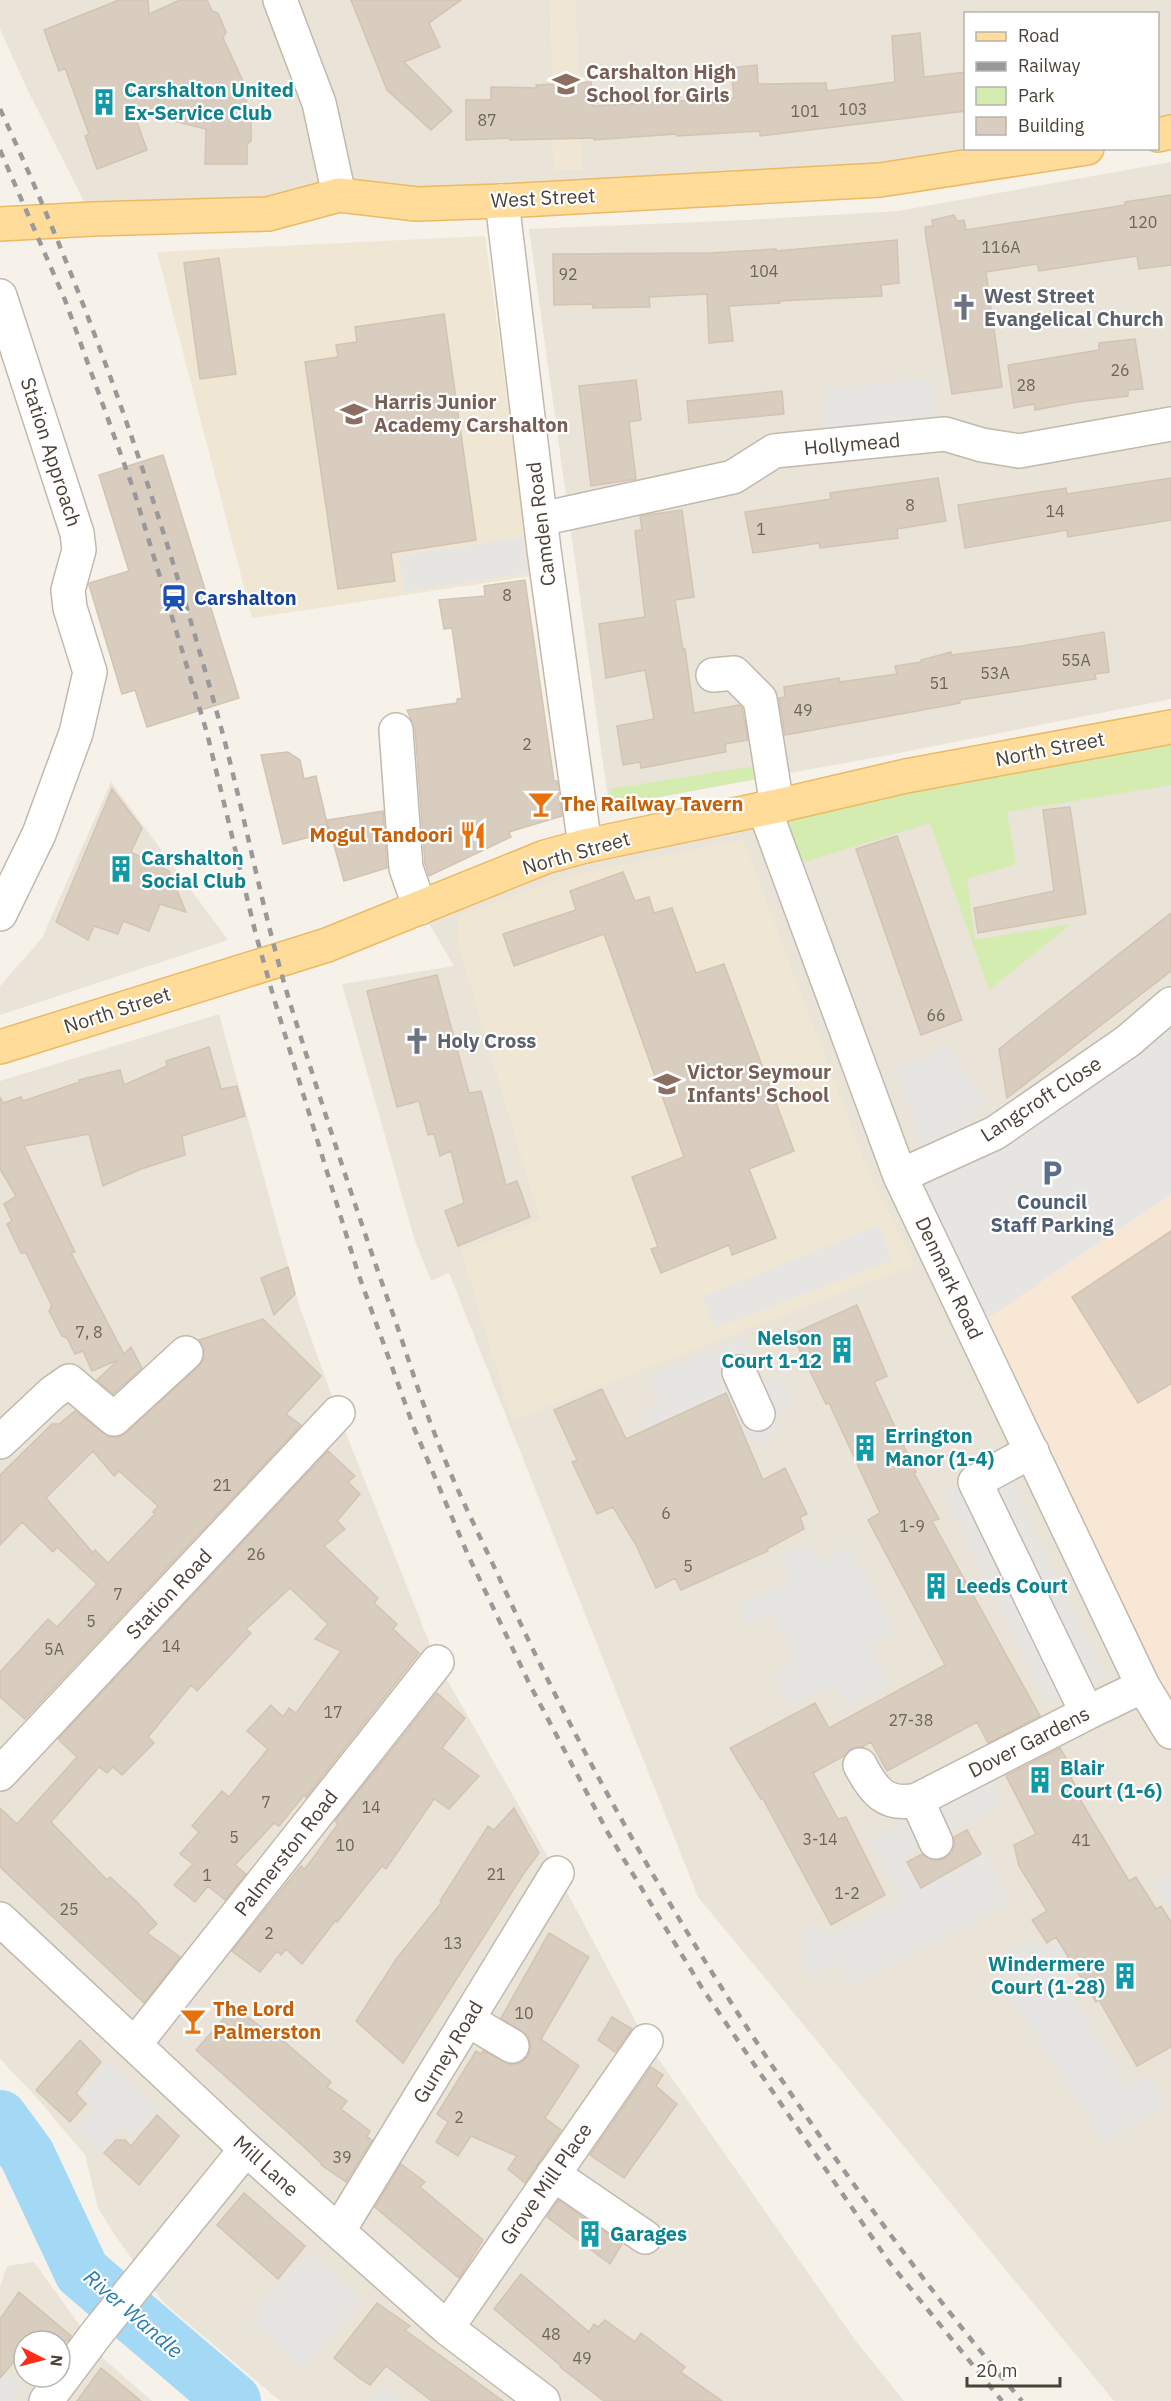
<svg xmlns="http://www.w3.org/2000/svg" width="1171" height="2401" font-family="'IBM Plex Sans',sans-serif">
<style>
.residential{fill:#eae3d8;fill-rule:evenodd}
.commercial{fill:#f8e7d5}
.education{fill:#efe6d4}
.green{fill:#d5ecb1}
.parking{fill:#e7e5e2}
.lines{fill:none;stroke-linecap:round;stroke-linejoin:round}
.river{stroke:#a4d9f5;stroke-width:56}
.building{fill:#d8cdbf;stroke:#d3c4b2;stroke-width:1.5;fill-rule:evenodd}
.minor-casing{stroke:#c2b9ac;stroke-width:36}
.major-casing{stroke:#ebba63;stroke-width:36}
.minor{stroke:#fff;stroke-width:33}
.major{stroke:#ffdc9a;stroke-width:33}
.rail{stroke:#999;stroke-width:4.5;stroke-dasharray:8 8;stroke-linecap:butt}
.labels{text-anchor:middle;stroke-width:4.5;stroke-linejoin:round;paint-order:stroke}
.number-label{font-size:16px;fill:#6e6559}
.education-label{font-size:20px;font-weight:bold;fill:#785e54;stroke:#fff;text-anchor:start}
.culture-label{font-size:20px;font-weight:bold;fill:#0d838f;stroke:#fff;text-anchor:start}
.street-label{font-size:20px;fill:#4b4237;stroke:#fff}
.worship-label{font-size:20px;font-weight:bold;fill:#5b616d;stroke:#fff;text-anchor:start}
.transit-label{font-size:20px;font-weight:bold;fill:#164399;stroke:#fff;text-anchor:start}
.food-label{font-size:20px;font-weight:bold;fill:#c56008;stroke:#fff;text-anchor:start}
.service-label{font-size:20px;font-weight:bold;fill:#4e5e75;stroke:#fff}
.water-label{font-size:21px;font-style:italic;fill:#277cad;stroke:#fff}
</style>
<rect width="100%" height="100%" fill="#f6f2ea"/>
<!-- residential -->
<path class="residential" d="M0 0H551L554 169 582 170 575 0H1171V120L1158 124V14H966V148L1023 149 911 170 93 219 28 91 0 29Z
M1171 162V699L894 754 609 806 529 229 746 220 898 211Z
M1171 727V1004L995 1133 1171 1732V2401H1114L698 1897 449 1273 431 1281 414 1238 342 984 454 966 420 908 545 857Z
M111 782 228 940 0 1015V986L42 938Z
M219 1014 299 1305 338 1413 437 1662 557 1873 646 2041 855 2340 904 2401H280L163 2302 114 2234 98 2208 85 2155 37 2098 0 2059V1081Z
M34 2262 105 2360 152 2401H0V2287L7 2266ZM24 2341H60V2377H24Z"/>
<!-- commercial -->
<path class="commercial" d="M1171 1195V1707L980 1323Z"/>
<!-- education -->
<path class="education" d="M551 0H575L583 170 554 169Z
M485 236 532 576 252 618 157 252Z
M743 839 866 1166 914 1265 512 1420 461 1250 540 1220 457 941 459 915 564 877Z"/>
<!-- green -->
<path class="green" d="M1171 727V785L1007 812 1016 864 967 879 975 940 1071 924 989 990 930 823 789 867 764 808Z
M760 765 762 778 612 806 609 789Z"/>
<!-- parking -->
<path class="parking" d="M933 378 938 419 827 428 825 389Z
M523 537 528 573 404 592 398 556Z
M1171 1020V1195L980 1323 911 1181Z
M945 1045 988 1102 967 1119 972 1128 938 1147H924L894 1069 924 1058Z
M879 1225 892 1260 715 1328 702 1297Z
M745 1337 765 1384 781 1375 796 1406 774 1416 781 1431 751 1446 726 1393 645 1428 637 1412 660 1401 649 1376Z
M981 1474H1008L1105 1675 1047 1705 943 1493Z
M806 1544 818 1561 850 1545 896 1632 870 1646 890 1686 849 1708 837 1685 791 1707 773 1675 796 1661 770 1613 747 1625 737 1606 791 1581 779 1556Z
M990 1777 1005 1801 903 1859 920 1890 986 1853 1011 1903 850 1985 837 1962 812 1975 801 1954 805 1924 836 1933 901 1899 868 1840Z
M1171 1874V1915L1152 1887Z
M1061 1937 1079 1964 1062 1979 1129 2085 1147 2075 1167 2103 1104 2143 989 1962 1033 1938 1041 1949Z
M106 2062 160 2109 134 2137 121 2128 101 2153 73 2128 94 2106 81 2093Z
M309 2251 362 2300 302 2368 249 2320Z
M0 2367 23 2385 10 2401H0Z
M384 2385 408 2401H372Z"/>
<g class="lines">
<!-- river -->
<path class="river" d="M0 2118 27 2155 82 2272 233 2401"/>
</g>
<!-- building -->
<path class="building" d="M119 0H148L149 14 180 0H207L212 11 218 13 226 32 223 38 247 90 246 112 251 114V141L247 144V164H205L206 129 133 111 147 150 97 169 85 136 89 134 65 68 59 71 44 30Z
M351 0H461L429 23 440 47 404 62 452 111 431 130 387 90Z
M920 33 924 77 966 72V111L760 136V131L677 136 676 134 594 140V138L510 140V138L466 140V100H491V87L537 88 536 85 591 82 593 106 734 98 731 68 757 65 758 84 826 83 827 91 895 82 892 36Z
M1171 195V265L1139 269 1137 256 1039 271 1037 264 986 272 1002 387 952 394 926 238 925 227 933 226 932 220 954 215 957 221 964 220 966 230 1125 205V202Z
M897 240 899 283 881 285 882 296 779 301 780 303 729 306 733 341 709 343 707 294 649 297 650 307 593 308V304L554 305 553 254 711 253 776 249V251Z
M219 258 236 374 200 379 184 263Z
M444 314 476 540 391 553 395 581 338 589 305 362 338 357 336 345 357 342 355 327Z
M1135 339 1143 389 1128 390V396L1077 402 1035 410 1034 404 1014 408 1008 365 1099 350V343Z
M636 380 641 420 629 422 636 479 591 486 579 386Z
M782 391 784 414 689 423 687 401Z
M163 455 239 698 147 727 135 690 122 694 89 585V583L129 571 99 475Z
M938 478 946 521 897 529 898 538 820 548 819 543 753 553 745 512 831 499 830 493Z
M1171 478V520L1068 537 1067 530 965 548 958 505 1066 488 1067 494Z
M682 510 694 597 675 600 683 650 685 649 694 713 739 705 742 708 748 740 725 744 726 752 641 768 640 762 623 765 617 726 654 719 645 670 606 678 599 624 645 617 635 531 642 530 640 516Z
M525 580 554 781H557L562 816 509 832 511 837 429 876 425 864 415 729 407 710 457 703V699L462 698 452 628 444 629 439 600 485 596 484 586Z
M1104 632 1109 672 1095 674 1096 679 960 700V703L785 735 779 698 785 697 784 687 839 678 840 682 897 674 895 666 921 662V660L951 652V655L1022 646Z
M288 752 300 760 304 779 316 776 329 832 283 844 261 755Z
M112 789 142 828 131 852 169 871 186 912 160 904 149 931 123 921 118 934 94 926 88 940 56 922Z
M1070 807 1086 914 978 933 974 908 1054 891 1043 810Z
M383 811 387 868 344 881 327 820Z
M897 836 962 1020 921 1035 856 849Z
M623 872 635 901 649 897 654 913 672 908 696 973 724 964 794 1151 749 1169 776 1238 732 1255 729 1245 661 1273 651 1249 658 1247 632 1177 684 1157 604 934 514 966 503 934 576 910 570 891Z
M1171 913V971L1007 1098 999 1049Z
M437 975 469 1093 481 1091 506 1185 517 1181 530 1217 458 1246 445 1211 464 1203 451 1151 440 1156 434 1134 428 1135 419 1101 397 1107 367 991Z
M209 1047 221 1089 237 1086 245 1116 182 1136 185 1155 141 1169 103 1186 89 1134 24 1146 75 1252 71 1253 124 1354 131 1347 142 1368 113 1394 97 1380 118 1360 92 1371 83 1351 75 1354 67 1338 62 1336 49 1311 52 1306 26 1253H21L7 1224 12 1221 4 1204 16 1196 0 1169V1097L3 1103 21 1097 23 1101 80 1082 79 1080 120 1070 124 1085 167 1066 166 1061Z
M1171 1231V1384L1138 1403 1072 1297Z
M288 1267 295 1294 274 1315 261 1278Z
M857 1305 887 1376 874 1382 916 1472 914 1473 939 1519 932 1521 1040 1716 988 1743 977 1722 887 1771 871 1742 862 1747 852 1748 844 1756 813 1773 838 1819 846 1817 885 1895 831 1925 763 1799H761L730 1748 815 1703 829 1728 945 1665 868 1520 880 1513 829 1403 826 1404 792 1334Z
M263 1319 321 1376 286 1414 301 1425 25 1719 0 1697V1672L48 1619 57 1627 97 1584 57 1547 53 1552 22 1522 0 1545V1475L52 1424H59L75 1411 109 1437H118L126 1433 199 1366 204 1359V1350L199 1340ZM93 1451 114 1476 119 1471 158 1506 153 1512 155 1514 108 1563 95 1550 93 1553 46 1498Z
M602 1389 626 1439 726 1393 763 1480 785 1468 807 1514 800 1517 804 1529 767 1549 768 1551 681 1590 675 1578 656 1588 636 1545 613 1507 597 1514 572 1462 577 1460 554 1410Z
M328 1451 355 1476 348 1482 360 1494 337 1521 345 1529 324 1546 378 1598 374 1603 397 1624 393 1629 419 1653 306 1797 304 1795 279 1826 274 1823 235 1865 246 1874 225 1900 208 1886 195 1902 174 1885 193 1864 180 1854 199 1832 192 1826 222 1791 229 1797 268 1749 247 1731 271 1705 283 1717 289 1708 296 1713 341 1651 315 1639 328 1624 290 1588 246 1629 251 1633 197 1691 191 1685 148 1737 154 1743 122 1775 113 1767 107 1773 99 1767 51 1822 107 1880 110 1877 136 1901 157 1924 147 1933 180 1957 144 2003 0 1867V1808L17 1824 77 1757 58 1739Z
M437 1693 465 1718 442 1748 479 1776 449 1809 434 1799 386 1869 382 1866 337 1922 335 1921 302 1964 286 1949 281 1955 277 1951 260 1972 232 1951 301 1866 305 1869 338 1824 335 1821Z
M1060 1748 1069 1763 1065 1766 1080 1795 1078 1796 1129 1881 1136 1877 1156 1909 1161 1906 1171 1922V2047L1137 2066 1099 2000 1096 2002 1056 1937 1047 1943 1032 1920 1047 1911 1019 1866 1014 1845 1036 1834 1006 1776Z
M514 1808 539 1853 524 1873 403 2063 356 2021 397 1958 442 1902 440 1901 488 1826 494 1830Z
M967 1830 981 1854 921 1888 907 1862 922 1854 934 1861 944 1859 952 1852 955 1844 954 1837Z
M549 1933 589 1957 541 2039 579 2066 545 2118 561 2130 525 2183 508 2169 517 2156 471 2136 458 2156 436 2142 448 2122 437 2114 476 2051 481 2054 483 2051 511 2065 521 2063 528 2056 531 2046 528 2036 501 2018Z
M234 2007 271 2034 273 2032 331 2082 327 2087 347 2101 341 2109 370 2131 367 2137 372 2140 346 2182 321 2165 322 2164 303 2146 196 2050Z
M612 2017 632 2029 615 2052 598 2040Z
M80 2040 101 2062 76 2093 86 2104 70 2122 36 2090Z
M651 2067 663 2075 656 2086 677 2104 624 2178 590 2155Z
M157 2115 179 2136 139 2185 104 2153 116 2140H125L131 2146Z
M401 2164 425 2182 420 2187 483 2240 459 2278 375 2207Z
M244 2193 305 2246 278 2279 217 2225Z
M558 2200 622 2244 610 2264 547 2217Z
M521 2274 589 2332 594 2324 598 2327 605 2320 635 2342 641 2333 685 2367 681 2372 722 2401H604L560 2367 561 2366 494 2309Z
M19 2292 71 2336 68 2341H24V2350L0 2378V2319Z
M377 2303 410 2326 405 2330 503 2401H432L386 2366 370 2385 359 2378 334 2358Z
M101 2368 141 2401H77Z"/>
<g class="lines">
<defs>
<path id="minor" d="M280 0 319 103 339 195
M502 201 544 550 585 846
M0 296 77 533 79 550 68 590 70 608 90 672 76 733 39 834 0 914
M541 519 733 477 774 451 945 434 982 445 1019 451 1171 424
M713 675 734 673 760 699 777 806
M396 730 406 868 420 908
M764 808 900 1176 1143 1686 1171 1732
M900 1176 995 1133 1128 1041 1171 1004
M739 1372 758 1414
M0 1442 52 1393 69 1381 114 1419 186 1353
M1032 1451 975 1482 1087 1713
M860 1765C873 1790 885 1807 917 1800L1087 1713 1143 1686
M0 1774 338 1413
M917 1800 936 1842
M0 1919 246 2149 447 2328 543 2401
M468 2020 512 2046
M135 2044 437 1662
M553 2174 645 2237
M339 2230 557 1873
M447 2328 646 2041
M46 2401 97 2333 246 2149"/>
<path id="major" d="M1158 135 1171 132
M0 224 93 219 268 214 339 195 417 204 502 201 880 180 1087 148
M0 1047 327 945 545 857 585 846 777 806 906 776 1171 727"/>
</defs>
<!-- minor casing -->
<use href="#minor" class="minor-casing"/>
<!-- major casing -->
<use href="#major" class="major-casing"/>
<!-- minor -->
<use href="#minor" class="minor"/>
<!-- major -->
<use href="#major" class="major"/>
<!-- rail -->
<path class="rail" d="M0 109C93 309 164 519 222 731 246 821 263 914 290 1003 323 1108 357 1213 394 1317 408 1357 420 1398 436 1437 455 1488 481 1538 504 1588 580 1754 670 1912 771 2064 849 2181 931 2294 1022 2401
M0 150 65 300 134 491 207 733 256 935 275 1002 358 1273 414 1428 468 1555 530 1685 608 1833 702 1988 889 2262 1002 2401"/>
</g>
<!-- icons -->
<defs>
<symbol id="school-bare" viewBox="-9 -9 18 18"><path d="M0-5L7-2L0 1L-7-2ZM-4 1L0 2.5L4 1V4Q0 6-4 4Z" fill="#8d6e63" stroke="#fff" stroke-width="2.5" paint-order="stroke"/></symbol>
<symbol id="building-bare" viewBox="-9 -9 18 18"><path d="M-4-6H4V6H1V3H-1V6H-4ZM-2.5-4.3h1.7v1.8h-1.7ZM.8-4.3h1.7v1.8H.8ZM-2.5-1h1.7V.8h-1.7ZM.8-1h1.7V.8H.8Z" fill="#0f9aa8" stroke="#fff" stroke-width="2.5" paint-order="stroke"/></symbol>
<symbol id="church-bare" viewBox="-9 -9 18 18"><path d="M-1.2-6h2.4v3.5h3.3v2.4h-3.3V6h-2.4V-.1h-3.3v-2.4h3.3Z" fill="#6b7280" stroke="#fff" stroke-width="2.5" paint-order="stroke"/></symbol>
<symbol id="station-bare" viewBox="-9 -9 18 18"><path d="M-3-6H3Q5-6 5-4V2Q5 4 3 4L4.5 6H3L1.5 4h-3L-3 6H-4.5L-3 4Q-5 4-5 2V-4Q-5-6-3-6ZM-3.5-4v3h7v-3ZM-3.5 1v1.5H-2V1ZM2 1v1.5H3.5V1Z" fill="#1a4fb4" stroke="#fff" stroke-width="2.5" paint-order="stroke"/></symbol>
<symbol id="bar-bare" viewBox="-9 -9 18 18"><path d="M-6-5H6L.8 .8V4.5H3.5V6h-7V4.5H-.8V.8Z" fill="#e8710a" stroke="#fff" stroke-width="2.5" paint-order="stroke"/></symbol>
<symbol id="restaurant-bare" viewBox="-9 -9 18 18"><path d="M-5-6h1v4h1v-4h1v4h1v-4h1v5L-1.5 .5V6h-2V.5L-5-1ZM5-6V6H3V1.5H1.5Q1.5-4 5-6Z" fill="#e8710a" stroke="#fff" stroke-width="2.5" paint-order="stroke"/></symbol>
<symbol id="parking-bare" viewBox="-9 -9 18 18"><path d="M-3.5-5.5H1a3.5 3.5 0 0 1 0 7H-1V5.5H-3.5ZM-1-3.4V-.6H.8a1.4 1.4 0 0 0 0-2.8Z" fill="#5c6f8a" stroke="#fff" stroke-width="2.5" paint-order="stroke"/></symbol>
</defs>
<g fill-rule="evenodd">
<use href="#school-bare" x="547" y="65" width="38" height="38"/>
<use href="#building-bare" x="85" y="83" width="38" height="38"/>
<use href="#church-bare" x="945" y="288" width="38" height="38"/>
<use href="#school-bare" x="335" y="395" width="38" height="38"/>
<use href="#station-bare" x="155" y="579" width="38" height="38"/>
<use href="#bar-bare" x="522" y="785" width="38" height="38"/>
<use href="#restaurant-bare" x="454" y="816" width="38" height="38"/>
<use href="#building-bare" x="102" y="850" width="38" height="38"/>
<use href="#church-bare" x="398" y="1022" width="38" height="38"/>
<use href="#school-bare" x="648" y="1065" width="38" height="38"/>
<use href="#parking-bare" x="1033" y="1154" width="38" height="38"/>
<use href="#building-bare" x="823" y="1331" width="38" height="38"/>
<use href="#building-bare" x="846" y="1429" width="38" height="38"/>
<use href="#building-bare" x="917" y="1567" width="38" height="38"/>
<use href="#building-bare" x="1021" y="1761" width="38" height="38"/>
<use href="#building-bare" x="1106" y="1957" width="38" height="38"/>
<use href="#bar-bare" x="174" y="2002" width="38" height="38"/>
<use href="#building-bare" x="571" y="2215" width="38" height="38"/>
</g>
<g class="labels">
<!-- number labels -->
<g class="number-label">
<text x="853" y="115">103</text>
<text x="805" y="117">101</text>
<text x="487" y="126">87</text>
<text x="1143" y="228">120</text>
<text x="1001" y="253">116A</text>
<text x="764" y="277">104</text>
<text x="568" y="280">92</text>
<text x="1120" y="376">26</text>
<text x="1026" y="391">28</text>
<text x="910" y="511">8</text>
<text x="1055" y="517">14</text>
<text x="761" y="535">1</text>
<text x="507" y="601">8</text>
<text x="1076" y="666">55A</text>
<text x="995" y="679">53A</text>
<text x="939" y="689">51</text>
<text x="803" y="716">49</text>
<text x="527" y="750">2</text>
<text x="936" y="1021">66</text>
<text x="89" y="1338">7, 8</text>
<text x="222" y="1491">21</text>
<text x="666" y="1519">6</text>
<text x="912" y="1532">1-9</text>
<text x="256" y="1560">26</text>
<text x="688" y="1572">5</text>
<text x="118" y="1600">7</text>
<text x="91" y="1627">5</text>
<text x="171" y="1652">14</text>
<text x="54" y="1655">5A</text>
<text x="333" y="1718">17</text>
<text x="911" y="1726">27-38</text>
<text x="266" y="1808">7</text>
<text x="371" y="1813">14</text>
<text x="234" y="1843">5</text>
<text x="820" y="1845">3-14</text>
<text x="1081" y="1846">41</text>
<text x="345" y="1851">10</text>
<text x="496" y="1880">21</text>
<text x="207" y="1881">1</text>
<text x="847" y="1899">1-2</text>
<text x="69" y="1915">25</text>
<text x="269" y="1939">2</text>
<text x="453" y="1949">13</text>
<text x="524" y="2019">10</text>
<text x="459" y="2123">2</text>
<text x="342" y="2163">39</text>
<text x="551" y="2340">48</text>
<text x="582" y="2364">49</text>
</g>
<!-- education labels -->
<g class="education-label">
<text x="586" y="79">Carshalton High<tspan x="586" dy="23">School for Girls</tspan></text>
<text x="374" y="409">Harris Junior<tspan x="374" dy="23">Academy Carshalton</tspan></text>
<text x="687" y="1079">Victor Seymour<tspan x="687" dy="23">Infants' School</tspan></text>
</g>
<!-- culture labels -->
<g class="culture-label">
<text x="124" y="97">Carshalton United<tspan x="124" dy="23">Ex-Service Club</tspan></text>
<text x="141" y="865">Carshalton<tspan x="141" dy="23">Social Club</tspan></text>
<text x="822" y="1345" text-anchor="end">Nelson<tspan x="822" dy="23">Court 1-12</tspan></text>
<text x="885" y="1443">Errington<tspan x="885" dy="23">Manor (1-4)</tspan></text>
<text x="956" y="1593">Leeds Court</text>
<text x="1060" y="1775">Blair<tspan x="1060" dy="23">Court (1-6)</tspan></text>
<text x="1105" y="1971" text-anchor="end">Windermere<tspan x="1105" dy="23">Court (1-28)</tspan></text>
<text x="610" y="2241">Garages</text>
</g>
<!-- street labels -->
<g class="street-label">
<text transform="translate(543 198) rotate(-3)" y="7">West Street</text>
<text transform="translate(852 444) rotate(-5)" y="7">Hollymead</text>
<text transform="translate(51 452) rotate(72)" y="7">Station Approach</text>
<text transform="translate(541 524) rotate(-97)" y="7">Camden Road</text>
<text transform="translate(1050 749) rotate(-11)" y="7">North Street</text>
<text transform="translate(576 853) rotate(-16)" y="7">North Street</text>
<text transform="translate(117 1010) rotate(-18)" y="7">North Street</text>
<text transform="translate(1041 1099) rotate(-33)" y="7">Langcroft Close</text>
<text transform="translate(949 1278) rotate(65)" y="7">Denmark Road</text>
<text transform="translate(169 1594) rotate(-47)" y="7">Station Road</text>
<text transform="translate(1029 1742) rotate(-27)" y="7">Dover Gardens</text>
<text transform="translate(286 1853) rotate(-52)" y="7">Palmerston Road</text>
<text transform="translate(448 2052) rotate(-59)" y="7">Gurney Road</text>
<text transform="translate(266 2166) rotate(42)" y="7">Mill Lane</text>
<text transform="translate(546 2184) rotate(-55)" y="7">Grove Mill Place</text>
</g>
<!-- worship labels -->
<g class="worship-label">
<text x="984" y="303">West Street<tspan x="984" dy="23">Evangelical Church</tspan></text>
<text x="437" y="1048">Holy Cross</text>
</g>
<!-- transit labels -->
<g class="transit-label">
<text x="194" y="605">Carshalton</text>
</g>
<!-- food labels -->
<g class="food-label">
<text x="561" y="811">The Railway Tavern</text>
<text x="453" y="842" text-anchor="end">Mogul Tandoori</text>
<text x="213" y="2016">The Lord<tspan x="213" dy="23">Palmerston</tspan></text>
</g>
<!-- service labels -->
<g class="service-label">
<text x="1052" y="1209">Council<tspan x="1052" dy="23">Staff Parking</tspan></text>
</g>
<!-- water labels -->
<g class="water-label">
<text transform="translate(133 2314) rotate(41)" y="7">River Wandle</text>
</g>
</g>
<!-- legend -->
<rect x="964" y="12" width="195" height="138" fill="#ffffff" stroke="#b7b3af" stroke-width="1.5"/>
<rect x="976" y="32" width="30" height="9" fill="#ffdc9a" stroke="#b7b3af" stroke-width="1.5"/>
<text x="1018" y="42" font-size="18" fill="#4b4237">Road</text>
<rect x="976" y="62" width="30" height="9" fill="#999999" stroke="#b7b3af" stroke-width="1.5"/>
<text x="1018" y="72" font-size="18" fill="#4b4237">Railway</text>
<rect x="976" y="87" width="30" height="18" fill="#d5ecb1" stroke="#b7b3af" stroke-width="1.5"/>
<text x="1018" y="102" font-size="18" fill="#4b4237">Park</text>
<rect x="976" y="117" width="30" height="18" fill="#d8cdbf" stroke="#b7b3af" stroke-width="1.5"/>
<text x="1018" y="132" font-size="18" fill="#4b4237">Building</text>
<!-- north arrow -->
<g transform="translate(42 2359) rotate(96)"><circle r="28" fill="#ffffff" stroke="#b7b3af" stroke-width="1.5"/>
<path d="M0-4.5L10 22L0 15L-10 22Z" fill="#ff2d18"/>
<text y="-9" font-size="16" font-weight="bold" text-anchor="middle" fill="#4b4237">N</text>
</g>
<!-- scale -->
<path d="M967 2377v9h93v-9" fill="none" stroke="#4b4237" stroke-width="3"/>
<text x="976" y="2377" font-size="18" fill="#4b4237" stroke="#ffffff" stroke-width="4.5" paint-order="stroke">20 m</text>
</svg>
